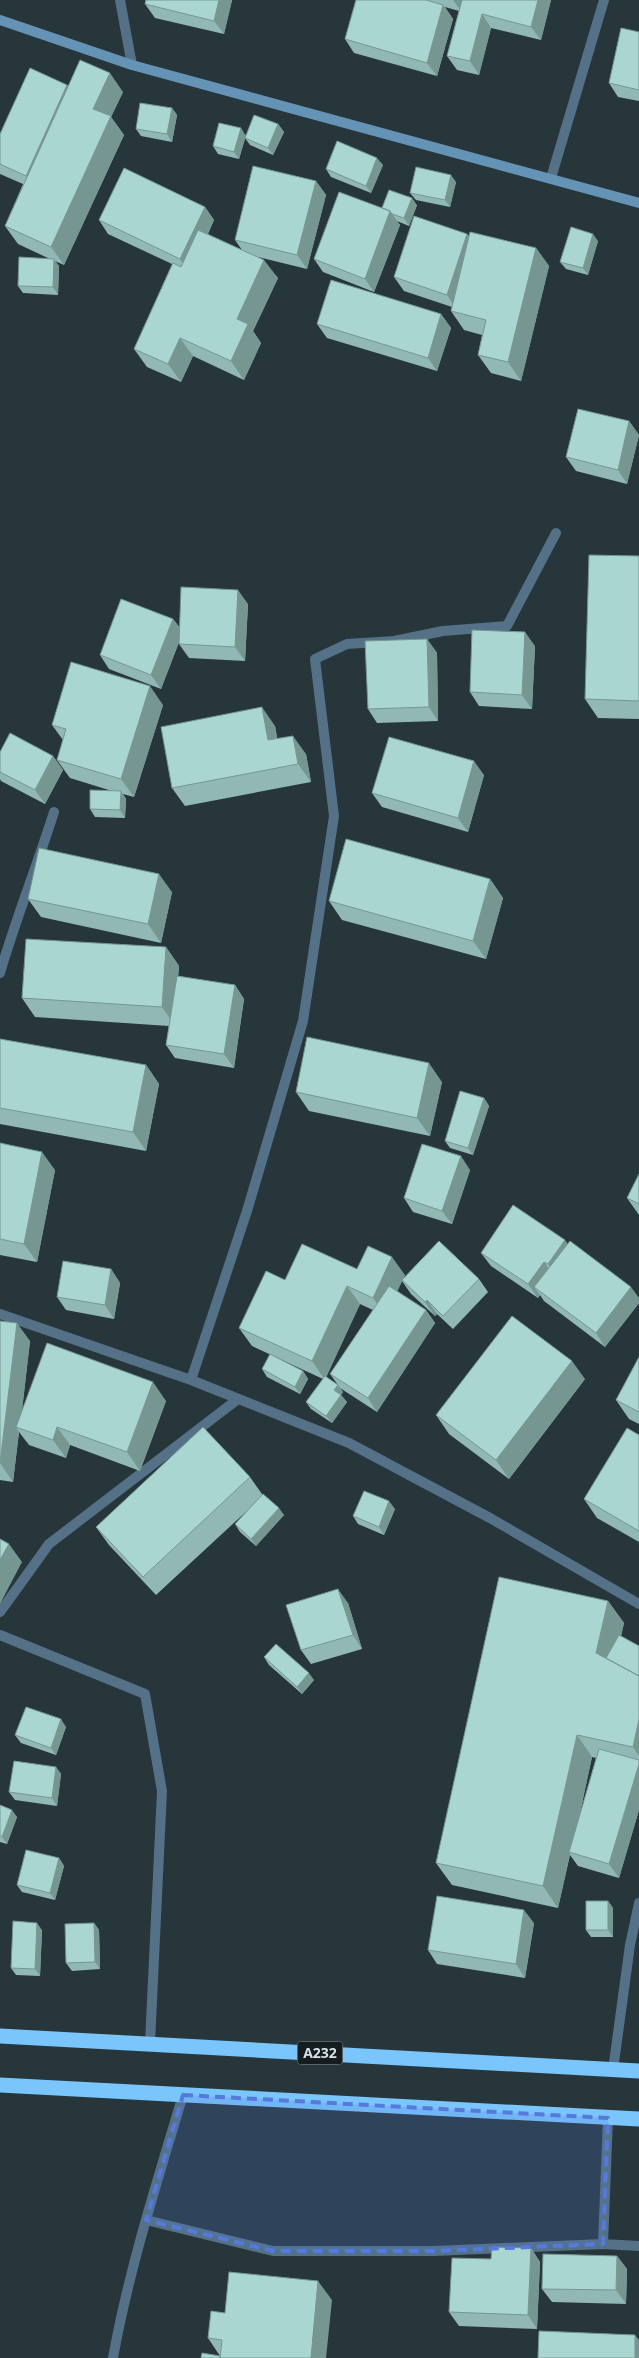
<svg xmlns="http://www.w3.org/2000/svg" width="639" height="2358" font-family="'Open Sans',sans-serif">
<style>
.lines{fill:none;stroke-linecap:round;stroke-linejoin:round}
.street{stroke:#547187;stroke-width:10}
.secondary{stroke:#6493b6;stroke-width:10}
.highway{stroke:#7ac5fb;stroke-width:15}
.wall{fill:#91b8b4;fill-rule:evenodd}
.shaded-wall{fill:#769692}
.building{fill:#a9d6d1;stroke:#769692}
.marked{fill:#557adc;fill-opacity:0.2;stroke:#557adc;stroke-width:4;stroke-dasharray:10 6;stroke-linejoin:round}
.labels{text-anchor:middle;stroke-width:5;stroke-linejoin:round;paint-order:stroke}
.shield{fill:#151c1e;stroke:#9ea7a9;stroke-width:1}
.shield-label{font-size:14px;font-weight:bold;fill:#d9e2e5}
</style>
<rect width="100%" height="100%" fill="#26363a"/>
<g class="lines">
<!-- street -->
<path class="street" d="M120 0 132 65
M551 178 604 0
M0 973C16 918 37 866 54 812
M0 1314 191 1380 349 1443 490 1518 639 1604
M191 1380 247 1211 303 1021 334 816 315 659 347 644 394 641 443 631 507 626 556 533
M0 1612 49 1544 238 1399
M0 1635 145 1694 162 1791 150 2043
M613 2070 630 1945 639 1903
M146 2220 273 2251H434L603 2244 639 2246
M603 2244 608 2118
M113 2358C129 2269 157 2182 183 2095"/>
<!-- secondary -->
<path class="secondary" d="M0 20 132 65 639 203"/>
<!-- highway -->
<path class="highway" d="M0 2036 639 2071
M0 2085 639 2119"/>
</g>
<!-- wall -->
<path class="wall" d="M146 0H232L224 34 155 18 145 4Z
M356 0H551L541 40 491 28 479 75 457 70 447 56 459 11 445 7 453 19 437 76 354 53 345 39Z
M639 32V101L618 97 609 83Z
M67 85 68 86 123 92 111 117 124 135 64 265 55 261 59 266 58 295 23 293 18 286 50 259 18 244 5 226 23 184 0 174V134Z
M172 108 177 115 172 142 141 136 136 129Z
M278 124 284 132 273 155 250 145 245 138 239 159 218 154 213 146Z
M383 165 371 193 331 177 326 169Z
M316 181 326 195 307 269 258 257 278 278 253 331 261 343 244 380 193 356 181 382 147 367 134 349 172 264 108 234 99 220 205 207 214 220 208 234 242 250 235 240Z
M456 182 450 207 416 200 410 193Z
M417 205 409 226 397 221 400 225 374 292 323 272 314 259 382 208Z
M467 234 469 236 536 248 549 266 521 381 491 373 478 355 482 335 464 330 451 311 452 307 404 291 394 277Z
M598 241 588 275 566 269 560 262Z
M441 314 451 328 437 371 327 338 317 324Z
M629 421 639 435 627 484 576 471 566 457Z
M639 556V719L598 718 585 699Z
M248 604 245 661 189 658 179 644V642L161 689 109 669 100 655 173 619 180 628Z
M427 639 437 653 438 721 377 723 368 709Z
M535 646 532 709 479 706 470 692Z
M163 705 134 797 123 794 126 799 125 818 95 817 90 809 112 791 70 778 57 760 63 740 52 725Z
M275 726 277 738 306 754 311 782 185 806 172 788Z
M0 752 53 756 63 770 45 804 1 781 0 779Z
M484 775 468 832 382 807 372 793Z
M490 879 503 898 486 959 342 920 329 901Z
M172 892 161 943 41 917 28 899Z
M166 947 179 966 178 976 235 985 244 999 234 1068 175 1058 166 1045 169 1026 35 1017 22 998Z
M0 1039 146 1065 159 1084 146 1151 0 1124Z
M442 1082 430 1136 309 1111 296 1092Z
M484 1098 489 1106 473 1155 450 1148 445 1141Z
M0 1143 55 1170 37 1262 0 1255Z
M470 1170 452 1224 413 1212 404 1198Z
M627 1198 639 1204V1215Z
M568 1244 639 1298V1303L605 1347 544 1301 540 1295 538 1298 491 1266 481 1253Z
M111 1269 120 1283 114 1319 66 1310 57 1297Z
M357 1269 405 1275 403 1279H479L488 1292 453 1329 437 1314 435 1316 411 1294 402 1281 397 1291 426 1310 435 1323 377 1412 340 1388 343 1392 341 1395 347 1402 332 1423 311 1409 306 1402 323 1379 252 1346 239 1328 285 1280ZM360 1304 373 1310 330 1374 338 1385 326 1377Z
M0 1321 30 1341 22 1410 166 1401 140 1471 70 1445 66 1458 29 1445 19 1432 13 1482 0 1480Z
M639 1357V1424L629 1419 616 1400Z
M262 1369 303 1371 308 1379 300 1394 267 1377Z
M585 1379 509 1479 449 1434 436 1415Z
M639 1435V1542L597 1518 584 1499Z
M250 1477 262 1494 284 1515 256 1546 240 1532 235 1524 250 1508 156 1595 109 1545 96 1527Z
M395 1509 384 1535 358 1524 353 1516Z
M608 1601 624 1623 621 1636 639 1646V1810L619 1878 578 1866 570 1855 558 1908 452 1885 436 1863ZM592 1757 596 1758 579 1818Z
M348 1603 362 1649 311 1664 301 1650Z
M264 1657 314 1680 302 1694 269 1665Z
M66 1727 56 1755 21 1743 15 1735Z
M56 1767 61 1774 57 1806 15 1800 9 1792Z
M0 1805 17 1817 7 1844 0 1842Z
M59 1858 64 1866 55 1900 22 1892 17 1885Z
M608 1901 613 1908V1937H591L586 1930Z
M94 1923 99 1930 100 1969 72 1971 66 1963Z
M534 1923 525 1978 437 1964 428 1950Z
M42 1930 40 1976 16 1975 11 1968Z
M531 2248 540 2262 537 2329 459 2326 449 2312 491 2259Z
M617 2256 627 2269 626 2304 552 2302 542 2289Z
M332 2300 220 2356 208 2338 225 2313Z"/>
<!-- shaded-wall -->
<path class="shaded-wall" d="M219 0H232L224 34 214 21Z
M453 0H463L461 11Z
M538 0H551L541 40 531 27Z
M443 5 453 19 437 76 427 63Z
M482 14 491 28 479 75 470 61Z
M110 73 123 92 111 117 124 135 64 265 51 247 93 109Z
M67 85 77 99 36 190 26 176Z
M172 108 177 115 172 142 167 134Z
M278 124 284 132 273 155 268 148Z
M241 128 246 136 239 159 234 152Z
M377 158 383 165 371 193 366 186Z
M451 175 456 182 450 207 445 200Z
M316 181 326 195 307 269 297 255Z
M412 198 417 205 409 226 404 218Z
M205 207 214 220 189 272 180 259Z
M390 211 400 225 374 292 365 279Z
M467 234 477 247 456 308 447 295Z
M593 234 598 241 588 275 583 268Z
M536 248 549 266 521 381 508 362Z
M54 259 59 266 58 295 53 287Z
M264 260 278 278 253 331 261 343 244 380 231 361 237 319Z
M441 314 451 328 437 371 428 358Z
M180 338 193 356 181 382 168 364Z
M629 421 639 435 627 484 618 470Z
M238 590 248 604 245 661 235 647Z
M173 619 183 632 161 689 151 675Z
M525 632 535 646 532 709 522 695Z
M427 639 437 653 438 721 429 707Z
M150 686 163 705 134 797 121 779Z
M262 707 275 726 281 758 268 740Z
M293 736 306 754 311 782 298 764Z
M53 756 63 770 45 804 35 790Z
M474 761 484 775 468 832 458 818Z
M121 791 126 799 125 818 120 810Z
M159 874 172 892 161 943 148 924Z
M490 879 503 898 486 959 473 941Z
M166 947 179 966 175 1026 162 1007Z
M235 985 244 999 234 1068 224 1054Z
M429 1063 442 1082 430 1136 417 1118Z
M146 1065 159 1084 146 1151 133 1132Z
M484 1098 489 1106 473 1155 468 1148Z
M42 1152 55 1170 37 1262 24 1244Z
M461 1156 470 1170 452 1224 442 1211Z
M565 1240 575 1254 558 1278 548 1264Z
M392 1257 405 1275 386 1316 373 1298Z
M544 1262 554 1275 534 1287 540 1295 538 1298 528 1284Z
M111 1269 120 1283 114 1319 105 1305Z
M347 1286 360 1304 325 1380 312 1361Z
M631 1287 639 1298V1303L605 1347 596 1333Z
M427 1300 437 1314 435 1316 425 1302Z
M426 1310 435 1323 377 1412 368 1398Z
M17 1323 30 1341 20 1428 16 1427 19 1432 13 1482 0 1463Z
M572 1361 585 1379 509 1479 496 1460Z
M303 1371 308 1379 300 1394 295 1387Z
M153 1382 166 1401 140 1471 127 1452Z
M338 1385 343 1392 339 1397 334 1390Z
M341 1395 347 1402 332 1423 326 1416Z
M57 1427 70 1445 66 1458 53 1440Z
M389 1501 395 1509 384 1535 379 1527Z
M279 1508 284 1515 256 1546 251 1539Z
M9 1544 22 1562 0 1604V1560Z
M338 1589 348 1603 362 1649 353 1635Z
M608 1601 624 1623 615 1663 596 1653Z
M309 1673 314 1680 302 1694 297 1687Z
M61 1719 66 1727 56 1755 51 1748Z
M639 1719V1756L633 1747Z
M577 1735 592 1757 571 1853 569 1852 570 1854 558 1908 543 1886Z
M639 1764V1810L619 1878 609 1864Z
M56 1767 61 1774 57 1806 52 1798Z
M12 1810 17 1817 7 1844 2 1837Z
M59 1858 64 1866 55 1900 50 1893Z
M608 1901 613 1908V1937L608 1930Z
M524 1910 534 1923 525 1978 516 1964Z
M37 1923 42 1930 40 1976 35 1969Z
M94 1923 99 1930 100 1969 95 1962Z
M531 2248 540 2262 537 2329 528 2315Z
M617 2256 627 2269 626 2304 616 2290Z
M318 2281 332 2300 326 2358H311Z
M635 2335 639 2340V2358H635Z"/>
<!-- building -->
<path class="building" d="M146 0H219L214 21 145 4Z
M356 0H426L443 5 427 63 345 39Z
M462 0H538L531 27 482 14 470 61 447 56Z
M621 28 639 32V90L609 83Z
M80 60 110 73 93 109 111 116 51 247 5 226Z
M30 68 67 85 26 176 0 164V134Z
M140 103 172 108 167 134 136 129Z
M254 115 278 124 268 148 245 138Z
M219 123 241 128 234 152 213 146Z
M337 141 377 158 366 186 326 169Z
M253 166 316 181 297 255 235 240Z
M416 167 451 175 445 200 410 193Z
M124 168 205 207 180 259 99 220Z
M389 190 412 198 404 218 392 214 390 211 382 208Z
M339 192 390 211 365 279 314 259Z
M414 216 467 234 447 295 394 277Z
M571 227 593 234 583 268 560 262Z
M198 230 264 260 237 319 248 324 231 361 180 338 168 364 134 349 173 263 181 267Z
M470 232 536 248 508 362 478 355 486 320 451 311Z
M19 257 54 259 53 287 18 286Z
M331 280 441 314 428 358 317 324Z
M578 409 629 421 618 470 566 457Z
M589 555 639 556V701L585 699Z
M181 587 238 590 235 647 179 644Z
M121 599 173 619 151 675 100 655Z
M472 630 525 632 522 695 470 692Z
M427 639 429 707 368 709 365 641Z
M71 662 150 686 121 779 57 760 66 729 52 725Z
M262 707 268 740 293 736 298 764 172 788 161 727Z
M10 733 53 756 35 790 0 772V752Z
M389 737 474 761 458 818 372 793Z
M90 790 121 791 120 810 90 809Z
M346 839 490 879 473 941 329 901Z
M39 848 159 874 148 924 28 899Z
M26 939 166 947 162 1007 22 998Z
M177 976 235 985 224 1054 166 1045Z
M307 1037 429 1063 417 1118 296 1092Z
M0 1039 146 1065 133 1132 0 1108Z
M460 1091 484 1098 468 1148 445 1141Z
M0 1143 42 1152 24 1244 0 1239Z
M422 1144 461 1156 442 1211 404 1198Z
M639 1174V1204L627 1198Z
M513 1205 565 1240 548 1264 544 1262 528 1284 481 1253Z
M439 1241 479 1279 443 1316 427 1300 425 1302 402 1280Z
M570 1241 631 1287 596 1333 534 1287Z
M302 1244 357 1269 368 1246 392 1257 373 1298 347 1286 312 1361 239 1328 266 1271 285 1280Z
M63 1261 111 1269 105 1305 57 1297Z
M389 1286 426 1310 368 1398 330 1374Z
M512 1316 572 1361 496 1460 436 1415Z
M0 1321 17 1323 0 1463Z
M47 1343 153 1382 127 1452 57 1427 53 1440 16 1427Z
M270 1354 303 1371 295 1387 262 1369Z
M639 1357V1412L616 1400Z
M325 1376 338 1385 334 1390 341 1395 326 1416 306 1402Z
M203 1427 250 1477 143 1577 96 1527Z
M627 1428 639 1435V1531L584 1499Z
M364 1491 389 1501 379 1527 353 1516Z
M263 1494 279 1508 251 1539 235 1524Z
M0 1539 9 1544 0 1560Z
M499 1577 608 1601 596 1653 639 1676V1719L633 1747 577 1735 543 1886 436 1863Z
M338 1589 353 1635 301 1650 286 1605Z
M619 1635 639 1646V1676L606 1658Z
M276 1644 309 1673 297 1687 264 1657Z
M26 1707 61 1719 51 1748 15 1735Z
M599 1749 639 1760V1764L609 1864 569 1852Z
M14 1761 56 1767 52 1798 9 1792Z
M0 1805 12 1810 2 1837 0 1836Z
M26 1850 59 1858 50 1893 17 1885Z
M437 1896 524 1910 516 1964 428 1950Z
M586 1901H608V1930H586Z
M13 1921 37 1923 35 1969 11 1968Z
M94 1923 95 1962 66 1963 65 1924Z
M492 2247 531 2248 528 2315 449 2312 452 2258 491 2259Z
M543 2254 617 2256 616 2290 542 2289Z
M229 2272 318 2281 311 2358H220L222 2340 208 2338 211 2311 225 2313Z
M539 2331 635 2335V2358H538Z
M202 2353 220 2356V2358H201Z"/>
<!-- marked area -->
<path class="marked" d="M183 2095 608 2118 603 2244 434 2251H273L146 2220Z"/>
<g class="labels">
<!-- shield labels -->
<rect class="shield" x="297.5" y="2041.5" width="45" height="23" rx="4"/>
<g class="shield-label">
<text x="320" y="2058">A232</text>
</g>
</g>
</svg>
